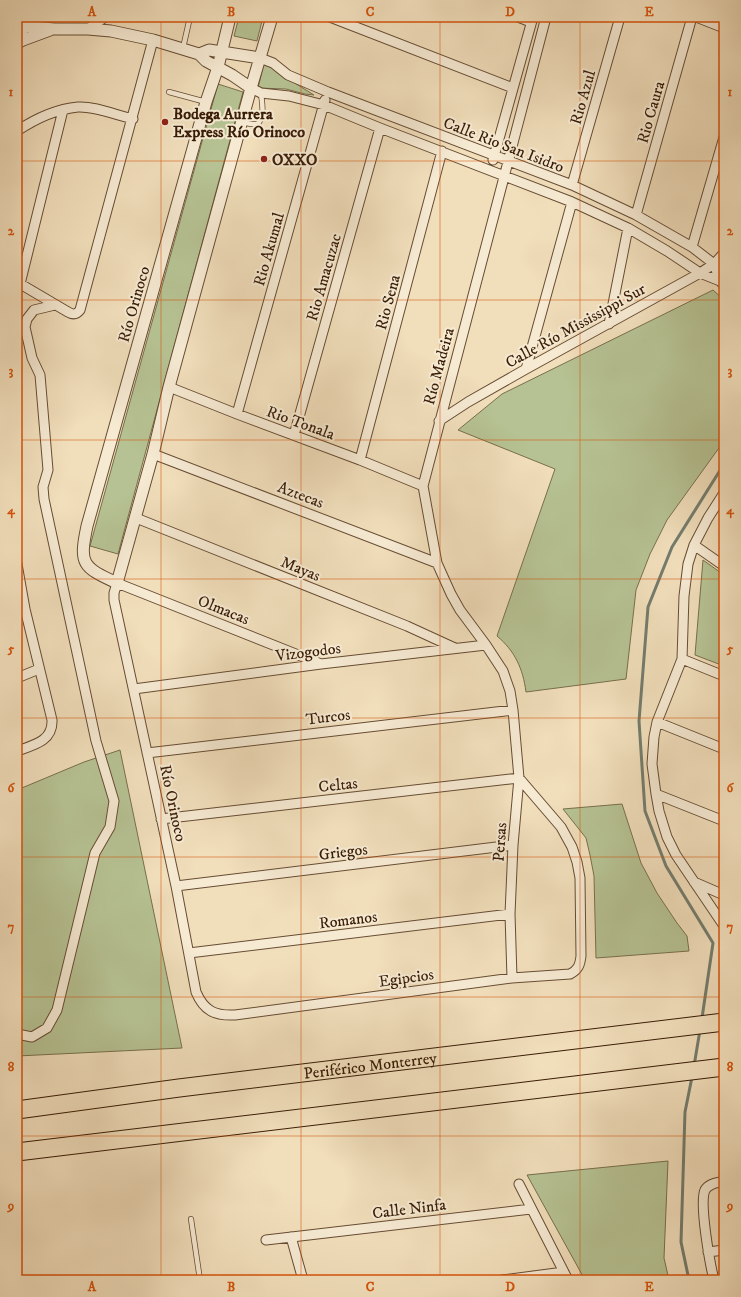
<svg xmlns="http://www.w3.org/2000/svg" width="741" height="1297" font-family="'IM FELL DW Pica',serif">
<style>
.green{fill:#b6c293;stroke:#786f4c}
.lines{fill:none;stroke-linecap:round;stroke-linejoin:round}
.stream{stroke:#747c6d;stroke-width:3}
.service-casing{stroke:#674c33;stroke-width:6}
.minor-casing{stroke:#674c33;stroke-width:11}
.tertiary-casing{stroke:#674c33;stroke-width:13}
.motorway-casing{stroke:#391c06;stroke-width:19}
.service{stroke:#f6ead3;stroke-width:4.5}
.minor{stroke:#f6ead3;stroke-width:9}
.tertiary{stroke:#f6ead3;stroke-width:11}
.motorway{stroke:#f1debb;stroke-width:17}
.grid{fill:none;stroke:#d6530b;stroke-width:1;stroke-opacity:0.55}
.poi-dot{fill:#8f2418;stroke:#f6ead3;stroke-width:1.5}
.labels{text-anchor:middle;stroke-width:4;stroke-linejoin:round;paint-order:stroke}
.street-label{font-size:16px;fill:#391c06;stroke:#f6ead3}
.poi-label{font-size:16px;font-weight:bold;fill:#391c06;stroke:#f6ead3;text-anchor:start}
.neatline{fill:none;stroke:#d6530b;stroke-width:1.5}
.grid-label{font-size:13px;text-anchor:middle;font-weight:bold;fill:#d6530b}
</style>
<rect width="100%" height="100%" fill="#f1debb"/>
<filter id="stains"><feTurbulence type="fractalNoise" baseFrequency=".005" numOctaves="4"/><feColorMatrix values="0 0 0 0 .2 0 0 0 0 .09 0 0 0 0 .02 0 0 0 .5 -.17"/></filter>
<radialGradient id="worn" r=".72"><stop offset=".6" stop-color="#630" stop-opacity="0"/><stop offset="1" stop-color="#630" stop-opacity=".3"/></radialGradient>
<!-- green -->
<path class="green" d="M239 17H263L257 41 234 36Z
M264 63 272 66 290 80 314 95 305 94 286 89 258 88Z
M218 84 243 92 118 554 90 546Z
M713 290 724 300V441L667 520 650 554 636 590 626 679 526 692C523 669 515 651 497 636L555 469 458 430 502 394Z
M703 560 724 575V666L695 655Z
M120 750 182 1048 17 1056V790L84 762Z
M622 804 641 863 657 893 677 923 687 936 689 951 596 958 594 876 590 855 586 838 563 809Z
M668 1161 664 1258 669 1280H585L527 1175Z"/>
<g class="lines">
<!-- stream -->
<path class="stream" d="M702 1018 713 943 666 866 645 811 639 721 648 607 672 547 724 464
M694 1066 700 1030
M689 1280 681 1242 685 1112 692 1077"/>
<defs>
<path id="service" d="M183 48 190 17
M169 92 206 102
M242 122 251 124H258C265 114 262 104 261 93
M191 1219 200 1280"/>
<path id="minor" d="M330 17 513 88
M518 17 531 22
M696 17 724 28
M88 29 105 17
M23 40 22 26 23 17
M260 58 273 63 288 75 328 92 572 185 636 215 692 247 714 264 720 281
M251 88 261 93 289 96 324 105 380 128 572 202 628 228 667 251 700 273 720 281 723 284
M17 131C35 119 56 109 78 107 94 106 116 115 133 119
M493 160 533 17
M572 185 620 17
M636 215 692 17
M692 247 724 137
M17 282 68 312C73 315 76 315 80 310L153 40
M20 284 63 110
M609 324 628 228
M526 369 572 202
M169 387 237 414 360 460 423 486
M237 414 325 100
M439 421 468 402 526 369 700 273 714 264 724 253
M294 435 380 128
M153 454 437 563
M360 460 442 151
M724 493 708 518 694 545 688 564 684 596 682 659 657 722 654 737 652 764 656 794 659 811 667 837 676 855 724 926
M136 518 407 626 455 648
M694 545 724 566
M17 564 25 609 52 720C53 741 34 745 17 751
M682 659 724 676
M321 664 117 583 114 593V600L176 886 196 992C204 1011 215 1016 235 1015L512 978 570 974C578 970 580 965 581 956L580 878 577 862 572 847 561 827 519 778
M17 678 39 669
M134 689 321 664 486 645
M657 722 724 749
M147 753 513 710
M656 794 724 821
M161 819 519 778
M694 882 724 895
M176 886 513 845
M189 953 510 914
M512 978 510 914 513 845 519 778 513 710 510 691 503 671 486 645 460 610 451 594 437 563 423 486 546 17
M17 1034 32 1037 47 1028 57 1010 95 853 110 827 114 801 96 741 44 499 43 487 48 470 40 375 32 358 25 327 27 319 34 310 55 305
M519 1184 568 1280
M291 1237 303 1280
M266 1240 531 1209
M708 1252 724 1250
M502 1280 564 1272
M714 1280C710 1264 699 1203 705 1190 709 1183 717 1183 724 1181"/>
<path id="tertiary" d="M230 17 218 67 206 102 87 526C79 564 82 567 117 583L153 454 169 387 251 88 272 17
M17 28 22 26 54 29H88L111 31 153 40 199 54 206 61 232 75 251 88
M17 43 23 40 50 30
M199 54 209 50 260 58"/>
<g id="motorway">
<path id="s1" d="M17 1110 179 1088 724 1022"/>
<path d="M17 1152 724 1067"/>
</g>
</defs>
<!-- service casing -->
<use href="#service" class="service-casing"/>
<!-- minor casing -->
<use href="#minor" class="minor-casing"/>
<!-- tertiary casing -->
<use href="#tertiary" class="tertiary-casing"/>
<!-- motorway casing -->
<use href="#motorway" class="motorway-casing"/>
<!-- service -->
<use href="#service" class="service"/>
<!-- minor -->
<use href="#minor" class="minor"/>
<!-- tertiary -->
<use href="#tertiary" class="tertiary"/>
<!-- motorway -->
<use href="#motorway" class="motorway"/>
</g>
<!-- grid -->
<path class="grid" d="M161 17V1280M301 17V1280M440 17V1280M580 17V1280M17 161H724M17 300H724M17 440H724M17 579H724M17 718H724M17 857H724M17 997H724M17 1136H724"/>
<!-- markers -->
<g class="poi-dot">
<circle cx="165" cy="122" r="4"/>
<circle cx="264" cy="159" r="4"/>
</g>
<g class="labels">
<!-- street labels -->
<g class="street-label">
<text transform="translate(582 97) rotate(-74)" y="6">Rio Azul</text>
<text transform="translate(650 112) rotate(-74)" y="6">Rio Caura</text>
<text transform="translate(504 144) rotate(21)" y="6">Calle Rio San Isidro</text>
<text transform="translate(268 249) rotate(-74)" y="6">Rio Akumal</text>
<text transform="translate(323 277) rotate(-74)" y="6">Rio Amacuzac</text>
<text transform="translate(387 302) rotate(-75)" y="6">Rio Sena</text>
<text transform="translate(133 304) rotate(-74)" y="6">Río Orinoco</text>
<text transform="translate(575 325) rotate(-29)" y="6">Calle Río Mississippi Sur</text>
<text transform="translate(438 366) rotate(-75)" y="6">Río Madeira</text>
<text transform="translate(301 422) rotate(20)" y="6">Rio Tonala</text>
<text transform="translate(301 494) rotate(21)" y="6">Aztecas</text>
<text transform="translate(301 568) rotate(22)" y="6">Mayas</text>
<text transform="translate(224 609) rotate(22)" y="6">Olmacas</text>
<text transform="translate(308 651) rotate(-7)" y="6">Vizogodos</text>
<text transform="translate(328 716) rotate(-7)" y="6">Turcos</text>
<text transform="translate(338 784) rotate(-6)" y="6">Celtas</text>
<text transform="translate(174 803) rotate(78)" y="6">Río Orinoco</text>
<text transform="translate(499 842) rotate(-86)" y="6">Persas</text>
<text transform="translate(343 851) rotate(-7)" y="6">Griegos</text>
<text transform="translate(348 919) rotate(-7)" y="6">Romanos</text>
<text transform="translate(406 977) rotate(-8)" y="6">Egipcios</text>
<text dy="6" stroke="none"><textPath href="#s1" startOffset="356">Periférico Monterrey</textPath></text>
<text transform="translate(409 1208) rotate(-7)" y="6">Calle Ninfa</text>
</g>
<!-- poi labels -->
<g class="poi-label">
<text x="173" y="119">Bodega Aurrera<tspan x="173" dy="18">Express Río Orinoco</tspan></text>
<text x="272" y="165">OXXO</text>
</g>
</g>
<!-- margin -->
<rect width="741" height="1297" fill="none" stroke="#f1debb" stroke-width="44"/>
<rect x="22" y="22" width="697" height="1253" class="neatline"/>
<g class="grid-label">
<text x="92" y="16">A</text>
<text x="231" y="16">B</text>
<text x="370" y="16">C</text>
<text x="510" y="16">D</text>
<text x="649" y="16">E</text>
<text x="11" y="96">1</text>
<text x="730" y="96">1</text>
<text x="11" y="235">2</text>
<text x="730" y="235">2</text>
<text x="11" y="375">3</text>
<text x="730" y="375">3</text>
<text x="11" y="514">4</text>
<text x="730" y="514">4</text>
<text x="11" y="653">5</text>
<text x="730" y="653">5</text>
<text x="11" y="792">6</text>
<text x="730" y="792">6</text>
<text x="11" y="931">7</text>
<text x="730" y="931">7</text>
<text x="11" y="1071">8</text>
<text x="730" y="1071">8</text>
<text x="11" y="1210">9</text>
<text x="730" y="1210">9</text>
<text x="92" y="1291">A</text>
<text x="231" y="1291">B</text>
<text x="370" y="1291">C</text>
<text x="510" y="1291">D</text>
<text x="649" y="1291">E</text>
</g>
<rect width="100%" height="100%" filter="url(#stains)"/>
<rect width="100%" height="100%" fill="url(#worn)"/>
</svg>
